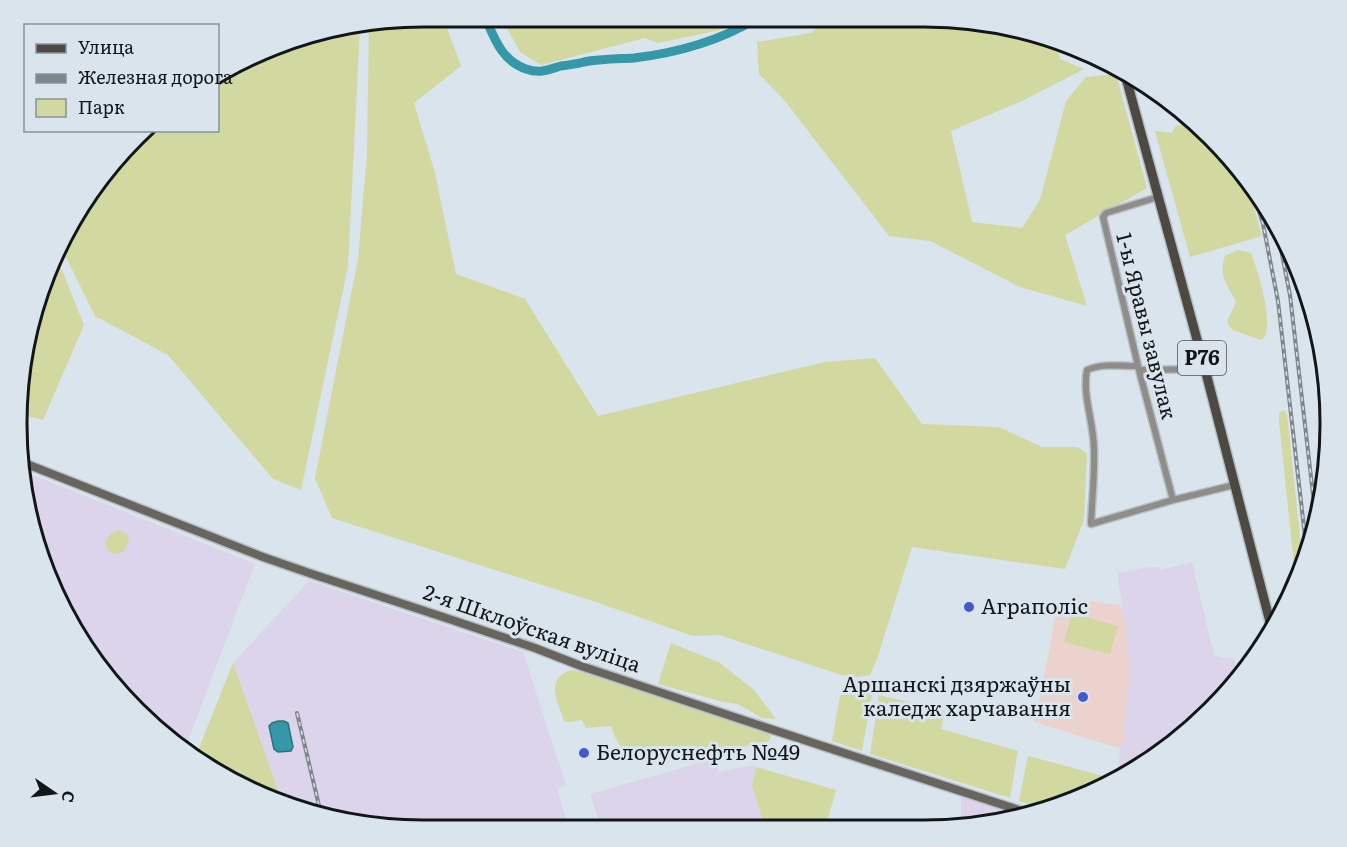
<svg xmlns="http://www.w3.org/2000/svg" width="1347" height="847" font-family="Literata,serif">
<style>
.industrial{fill:#dbd4ea}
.education{fill:#ecd2cc}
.green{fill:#d1d8a0}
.water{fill:#3498a9;stroke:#2a717e;stroke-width:1.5}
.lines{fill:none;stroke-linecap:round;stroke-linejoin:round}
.river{stroke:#3498a9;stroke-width:9}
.street-casing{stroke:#b5bfc6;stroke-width:9}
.secondary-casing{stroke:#b5bfc6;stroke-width:11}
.primary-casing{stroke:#b5bfc6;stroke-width:12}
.street{stroke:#908c88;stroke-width:6}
.secondary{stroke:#68645e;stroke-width:8}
.primary{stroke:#4d4841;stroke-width:9}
.rail-casing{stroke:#7e858b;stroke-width:4}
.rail{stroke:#d9e4ec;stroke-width:1.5;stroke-dasharray:4.5;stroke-linecap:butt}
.poi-dot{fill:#4559cd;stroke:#d9e4ec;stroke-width:2}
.labels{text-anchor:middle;stroke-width:6;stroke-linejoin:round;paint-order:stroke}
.shield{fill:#d9e4ec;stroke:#4e5458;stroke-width:1.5}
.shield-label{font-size:20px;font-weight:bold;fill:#121619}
.street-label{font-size:21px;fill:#121619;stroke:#d9e4ec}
.poi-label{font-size:21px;fill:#121619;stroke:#d9e4ec;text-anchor:start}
.rim{fill:none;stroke:#121619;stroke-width:3}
</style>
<rect width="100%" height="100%" fill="#d9e4ec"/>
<!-- industrial -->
<path class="industrial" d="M25 472 255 564 184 751 175 746 85 649 30 529Z
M1192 562 1214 656 1219 655 1220 658 1225 657V659L1233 657 1238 680 1192 730 1120 778 1117 777 1130 672 1126 628 1117 573 1151 567H1157L1161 570Z
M309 581 523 652 566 785 557 789 569 828 371 827 283 804 233 663Z
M714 759 718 772 753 765 756 767 752 785 765 829 601 828 590 794Z
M961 797 1026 817 961 828Z"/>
<!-- education -->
<path class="education" d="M1070 599 1120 605 1123 611 1126 628 1130 672 1122 749 1034 722 1051 642 1054 620 1063 603 1068 604Z"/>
<!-- green -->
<path class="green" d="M424 17H443L461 66 414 103 435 173 456 274 525 299 598 416 825 362 875 358 922 424 999 427 1042 447H1078L1087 454 1084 520 1065 569 912 547 877 659 870 675 858 677 842 675 719 635 693 636 596 602 332 518 315 478 358 259 367 155 369 25Z
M501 17 740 18 720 30 658 43 645 38 541 65 520 52Z
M827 19 976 20 1056 41 1060 59 1084 69 1024 100 951 131 972 222 1022 228 1040 200 1066 101 1086 77 1116 74 1147 188 1065 235 1087 306 1020 287 930 241 889 236 785 101 759 74 757 42 811 33Z
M360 27 348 266 301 490 273 479 168 355 95 316 62 249 101 175 149 131 218 130V75L293 38Z
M1189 122C1203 127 1232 155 1238 169H1240L1242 172 1253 204 1262 236 1190 257 1155 131 1172 133 1175 126Z
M1238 250 1251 253C1258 271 1271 314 1266 333 1265 337 1265 337 1261 340L1233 330 1227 323C1229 314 1234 311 1236 301 1227 286 1218 274 1225 256Z
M57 258 84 325 43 420 19 414 17 397 38 292Z
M1284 410 1287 415 1303 565 1296 584 1279 421V413Z
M118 530 127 534 129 537 126 548 123 552 115 554 107 550 105 543C108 536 111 533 118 530Z
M1072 613 1118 626 1110 654 1064 642Z
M671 643 720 663 754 690 776 719 762 718 738 704 723 702 658 684Z
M233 663 283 804 268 800 195 758Z
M571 670 581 672 763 730 771 736 769 741C733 748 661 769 628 752 619 748 614 735 611 726L586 728 582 720 567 722 564 721C558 702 544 679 571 670Z
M875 678 862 751 832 741 840 696 854 687Z
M879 695 945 711 941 729 1018 751 1010 798 870 754Z
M1028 756 1111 778V783L1104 788 1047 810 1019 801Z
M756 767 836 790 825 829H765L752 785Z"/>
<!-- water -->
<path class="water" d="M278 721H284L288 723 293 747 291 751 278 752 274 749 269 726 272 723Z"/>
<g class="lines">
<!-- river -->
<path class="river" d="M485 17C494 38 502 61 526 69 540 74 547 70 561 66 569 65 576 64 584 62 600 59 617 59 634 58 676 53 719 41 756 19"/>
<defs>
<path id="street" d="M1158 197 1106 213 1103 217 1139 370 1173 500
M1138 366C1121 366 1103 363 1087 370 1082 396 1094 423 1094 449 1095 474 1092 499 1091 524L1173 500 1234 485
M1139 370 1205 369"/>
<path id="secondary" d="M24 463 263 557 312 574 446 618 535 648 581 666 740 719 1034 815"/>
<path id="primary" d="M1125 74 1205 369 1272 630"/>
</defs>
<!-- street casing -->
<use href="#street" class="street-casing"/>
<!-- secondary casing -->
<use href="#secondary" class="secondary-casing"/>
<!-- primary casing -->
<use href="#primary" class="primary-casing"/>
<!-- street -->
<use href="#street" class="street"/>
<!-- secondary -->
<use href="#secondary" class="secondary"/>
<!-- primary -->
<use href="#primary" class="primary"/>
<defs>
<path id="rail" d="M1251 186 1263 224 1278 301 1307 554
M1275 219 1290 295 1317 529
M297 713 321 814"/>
</defs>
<!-- rail casing -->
<use href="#rail" class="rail-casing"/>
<!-- rail -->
<use href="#rail" class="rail"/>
</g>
<!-- markers -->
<g class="poi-dot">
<circle cx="969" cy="607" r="6"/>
<circle cx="1083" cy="697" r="6"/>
<circle cx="584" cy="753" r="6"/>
</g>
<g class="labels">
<!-- shield labels -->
<rect class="shield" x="1178" y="341" width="48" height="34" rx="4.5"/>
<g class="shield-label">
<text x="1202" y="365">Р76</text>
</g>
<!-- street labels -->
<g class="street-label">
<text transform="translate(1146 326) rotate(76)" y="7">1-ы Яравы завулак</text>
<text transform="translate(532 629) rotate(19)" y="7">2-я Шклоўская вуліца</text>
</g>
<!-- poi labels -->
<g class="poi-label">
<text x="981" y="614">Аграполіс</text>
<text x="1071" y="692" text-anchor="end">Аршанскі дзяржаўны<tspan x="1071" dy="24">каледж харчавання</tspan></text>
<text x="596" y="760">Белоруснефть №49</text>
</g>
</g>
<!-- crop -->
<path d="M0 0H1347V847H0ZM423 27H924A396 396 0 0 1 1320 423V424A396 396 0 0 1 924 820H423A396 396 0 0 1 27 424V423A396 396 0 0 1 423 27Z" fill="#d9e4ec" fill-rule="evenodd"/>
<path class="rim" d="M423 27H924A396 396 0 0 1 1320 423V424A396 396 0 0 1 924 820H423A396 396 0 0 1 27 424V423A396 396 0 0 1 423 27Z"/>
<!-- legend -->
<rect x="24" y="24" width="195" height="108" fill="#d9e4ec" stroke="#899298" stroke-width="1.5"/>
<rect x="36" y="44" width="30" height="9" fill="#4d4841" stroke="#899298" stroke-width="1.5"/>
<text x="78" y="54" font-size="18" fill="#121619">Улица</text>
<rect x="36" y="74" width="30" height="9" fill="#7e858b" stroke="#899298" stroke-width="1.5"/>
<text x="78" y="84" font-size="18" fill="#121619">Железная дорога</text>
<rect x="36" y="99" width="30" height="18" fill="#d1d8a0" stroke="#899298" stroke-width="1.5"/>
<text x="78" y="114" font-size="18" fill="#121619">Парк</text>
<!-- north arrow -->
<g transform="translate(54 793) rotate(104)" stroke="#d9e4ec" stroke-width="4.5" paint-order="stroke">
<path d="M0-4.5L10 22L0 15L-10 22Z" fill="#121619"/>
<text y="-9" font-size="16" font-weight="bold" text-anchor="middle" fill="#121619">С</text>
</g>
</svg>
